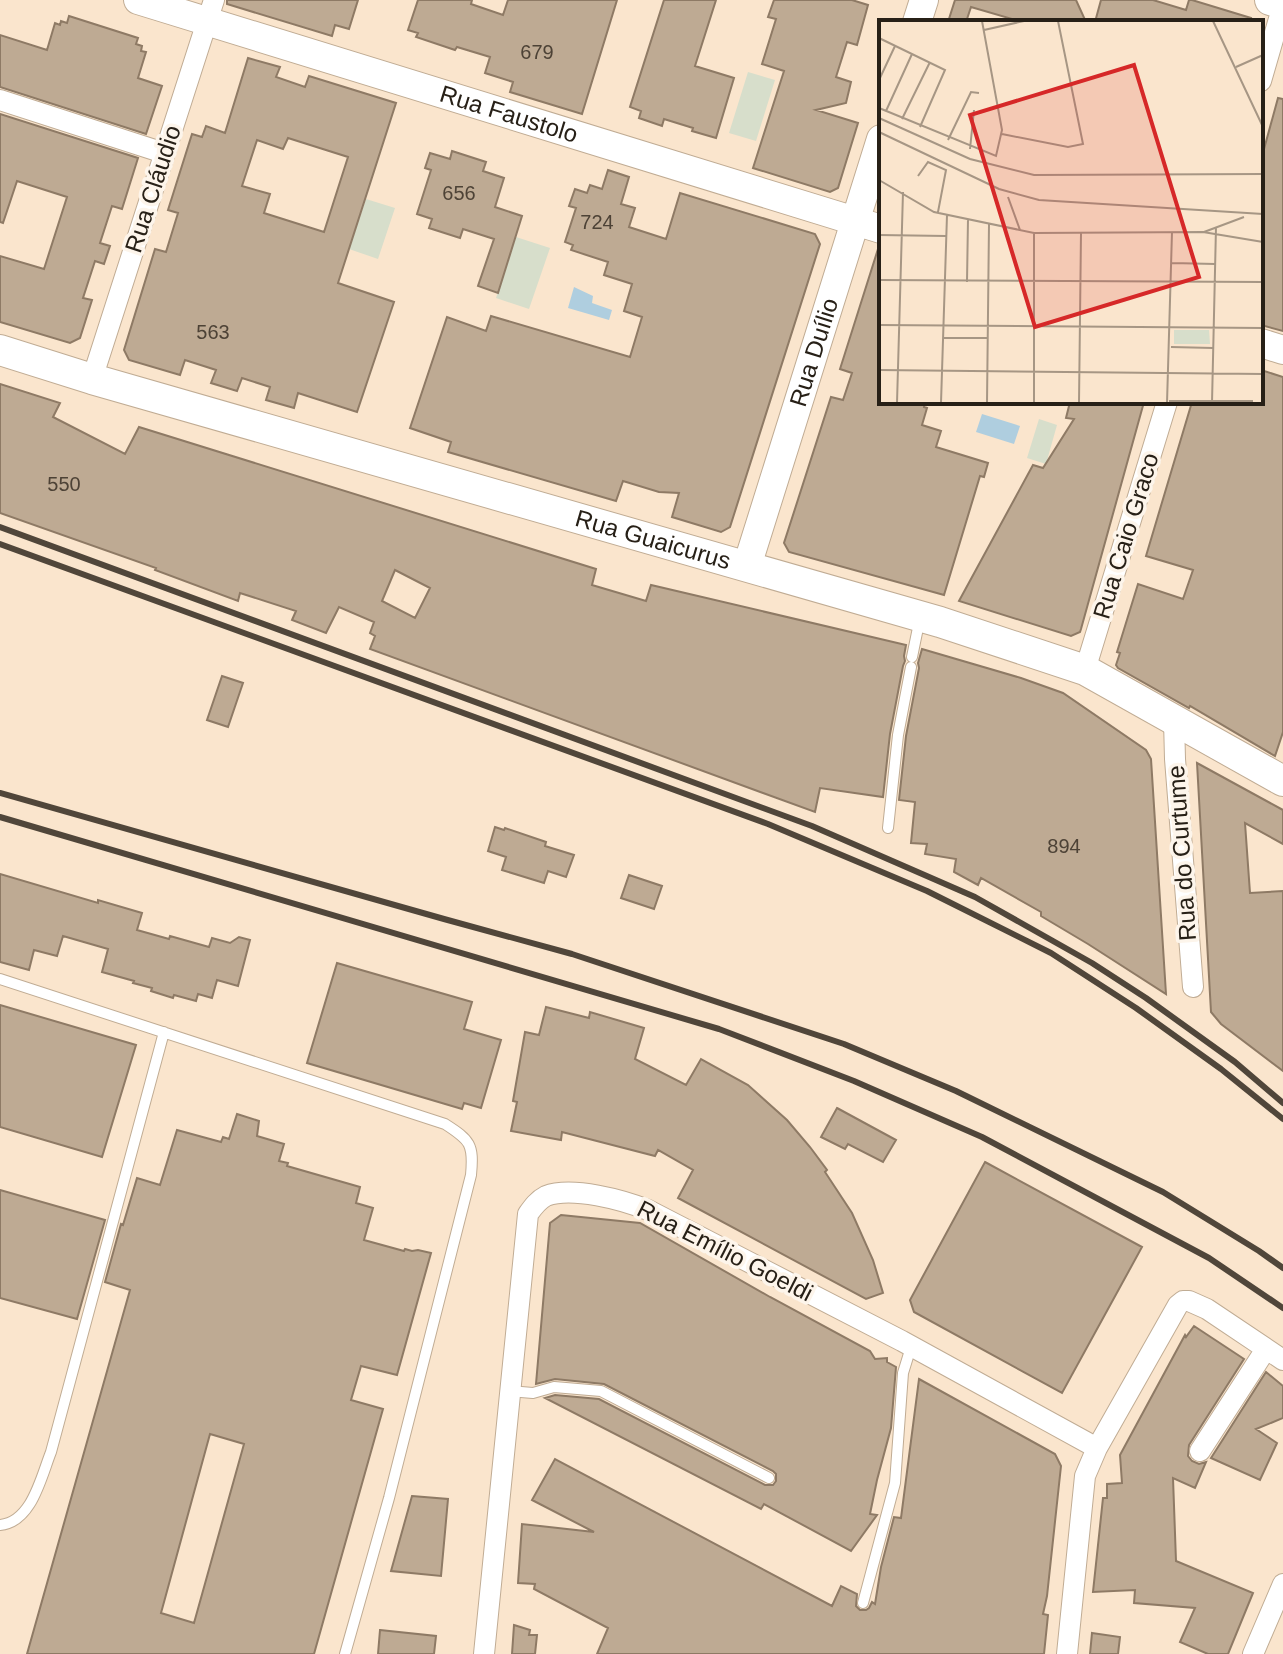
<svg xmlns="http://www.w3.org/2000/svg" width="1283" height="1654" font-family="Helvetica,sans-serif">
<style>
.green{fill:#d7decb}
.water{fill:#afcedf}
.building{fill:#beaa93;stroke:#8e7a65;stroke-width:2;fill-rule:evenodd}
.lines{fill:none;stroke-linecap:round;stroke-linejoin:round}
.lane-casing{stroke:#c0ac94;stroke-width:12}
.street-casing{stroke:#c0ac94;stroke-width:22}
.secondary-casing{stroke:#c0ac94;stroke-width:30}
.primary-casing{stroke:#c0ac94;stroke-width:32}
.lane{stroke:#fff;stroke-width:10}
.street{stroke:#fff;stroke-width:20}
.secondary{stroke:#fff;stroke-width:28}
.primary{stroke:#fff;stroke-width:30}
.rail{stroke:#50463a;stroke-width:6}
.labels{text-anchor:middle;stroke-width:7;stroke-linejoin:round;paint-order:stroke}
.number-label{font-size:20px;fill:#4d4236}
.street-label{font-size:24px;fill:#272017;stroke:#fdf5eb}
.inset-road{fill:none;stroke:#a69684;stroke-width:2}
.view{fill:#d62828;fill-opacity:0.15;stroke:#d62828;stroke-width:4}
.inset-edge{fill:none;stroke:#272017;stroke-width:4}
</style>
<rect width="100%" height="100%" fill="#fae5cd"/>
<!-- green -->
<path class="green" d="M748 72 775 80 756 141 729 133Z
M366 199 395 208 378 259 349 249Z
M516 237 550 248 529 309 496 298Z
M1039 419 1057 425 1046 464 1027 458Z"/>
<!-- water -->
<path class="water" d="M574 287 593 296 592 303 612 310 609 320 568 308Z
M982 414 1020 426 1014 444 976 432Z"/>
<!-- building -->
<path class="building" d="M227 0H358L349 29 335 25 332 36 227 4Z
M418 0H472L471 4 503 15 508 0H617L582 114 510 92 513 82 485 73 490 57 457 47 455 50 416 37 418 33 408 30Z
M664 0H716L695 66 734 78 716 138 692 131 693 128 664 119 662 126 639 118 641 111 630 107Z
M774 0H852L868 5 857 45 847 42 836 77 851 82 846 103 816 110 858 123 838 188 830 192 753 168 784 71 762 64 776 19 768 17Z
M955 0H1076L1086 22H1022L971 7 966 22H948Z
M1101 0H1153L1186 10 1189 0H1192L1251 18 1250 22H1095Z
M69 16 138 38 136 44 142 46 141 51 146 52 138 78 162 86 146 134 0 87V35L47 50 55 23 60 25 61 21 67 23Z
M248 58 280 67 276 77 305 87 309 76 396 103 338 283 394 302 357 412 298 393 294 408 266 400 270 387 242 378 237 391 211 383 216 370 185 360 180 375 129 360 124 350 155 249 166 252 178 213 168 210 192 134 202 137 206 126 225 133ZM288 138 348 157 324 232 264 213 270 194 242 186 257 140 283 149Z
M1278 98 1283 99V331L1261 325V160Z
M0 114 138 158 122 209 112 206 100 243 110 246 104 264 95 261 83 298 92 300 80 338 70 343 0 322V256L44 269 67 197 17 181 3 223 0 222Z
M452 151 486 162 483 171 504 178 495 207 522 216 498 293 478 286 494 239 463 229 460 238 429 228 432 219 417 214 431 170 425 168 430 153 450 159Z
M608 170 629 177 621 204 635 208 629 227 666 239 680 193 815 234 820 244 730 527 721 532 672 517 679 493 659 492 623 481 616 501 448 452 451 442 410 428 447 317 486 331 491 316 630 357 642 317 624 311 632 284 604 275 608 262 571 250 573 245 565 242 576 208 569 206 575 189 587 193 590 185 602 189Z
M878 249H881V402H925L924 407 927 408 922 425 941 431 936 447 988 463 984 477 980 476 944 595 789 552 784 543 831 397 843 400 852 373 840 369Z
M1261 370 1283 377V732L1275 756 1190 706 1189 708 1118 668 1116 665 1120 653 1117 652 1138 584 1183 599 1193 570 1146 556 1192 402H1261Z
M0 384 60 403 53 417 125 454 139 427 596 569 592 585 646 601 651 585 906 645 904 656 905 661 903 666 890 734 883 797 820 788 815 812 370 649 375 636 370 633 374 622 339 607 326 633 292 620 296 611 240 593 238 601 155 570 156 568 0 513ZM395 570 430 588 415 618 382 601Z
M1070 402H1144L1081 629 1080 632 1071 636 959 601 1033 465 1043 468 1074 419 1066 418Z
M922 649 1021 678 1063 693 1146 750 1151 759 1166 994 1088 944 1041 916V912L981 878 978 885 954 872 956 859 925 854 927 844 911 843 915 802 899 800 906 736 919 668 918 663Z
M222 676 243 683 228 727 207 720Z
M1197 763 1283 810V844L1245 823 1250 893 1283 891V1071L1221 1024 1211 1012Z
M495 827 504 830 505 828 546 842 545 846 574 855 566 877 548 871 544 883 502 870 506 857 488 851Z
M0 874 98 903V900L142 913 137 930 169 939 170 936 209 947 212 938 230 943 239 937 250 940 238 986 217 980 212 998 198 994 196 1001 174 995 173 998 151 991 152 988 133 983 134 981 102 972 108 949 63 936 57 956 34 950 29 970 0 962Z
M629 875 662 886 654 909 621 898Z
M337 963 472 1002 464 1029 501 1040 481 1108 464 1103 462 1109 307 1063Z
M0 1005 136 1045 102 1157 0 1127Z
M546 1007 589 1018 590 1012 644 1028 635 1059 686 1085 701 1059 748 1085 787 1120 810 1147 827 1170 825 1172 852 1213 873 1260 883 1293 866 1299 678 1198 693 1170 658 1150 655 1156 562 1132 561 1140 511 1131 517 1102 513 1101 525 1032 539 1035Z
M837 1108 896 1140 883 1162 848 1144 845 1149 821 1137Z
M237 1114 259 1121 257 1136 284 1144 279 1161 288 1163 287 1166 360 1187 356 1203 373 1208 364 1240 404 1251 405 1249 412 1251 418 1250 431 1253 397 1375 361 1366 351 1400 383 1409 314 1654H27L130 1290 105 1282 121 1224 123 1225 137 1178 160 1185 177 1130 221 1142 223 1137 229 1139ZM210 1434 244 1444 194 1623 161 1613Z
M985 1162 1142 1247 1062 1393 914 1312 910 1300Z
M0 1190 105 1220 77 1319 0 1298Z
M561 1215 640 1223 770 1297 870 1351 875 1359 887 1358V1362L896 1367 891 1428 877 1480 870 1514 877 1515 851 1551 764 1504 761 1509 545 1398 555 1395 599 1399 765 1485H773L776 1481V1474L773 1471 604 1384 555 1379 536 1384 550 1223Z
M1194 1326 1244 1359 1189 1445 1188 1456 1192 1461 1199 1464 1206 1462 1195 1488 1173 1478 1176 1561 1253 1593 1228 1654H1208L1180 1642 1195 1608 1134 1603 1135 1590 1093 1592 1103 1498H1107V1484L1122 1483 1120 1455 1185 1335 1186 1337Z
M1266 1372 1283 1386V1418L1256 1429 1277 1443 1260 1480 1211 1458Z
M919 1379 1055 1454 1061 1466 1047 1596 1043 1614 1048 1615 1044 1654H597L608 1628 534 1589 535 1584 518 1583 522 1524 594 1532 532 1500 555 1459 832 1606 841 1586 857 1594 856 1606 860 1610H866L869 1608 872 1602 875 1604 881 1567 894 1517 901 1518Z
M412 1496 448 1499 441 1576 391 1571Z
M514 1625 530 1630 529 1635H537L535 1654H512Z
M380 1630 436 1636 434 1654H378Z
M1092 1633 1120 1637 1118 1654H1090Z"/>
<g class="lines">
<defs>
<path id="lane" d="M912 657 920 618
M888 828 898 735 911 667
M0 979 445 1124C470 1140 474 1144 471 1175L389 1498 345 1654
M509 1391 533 1393 554 1387 601 1391 769 1478
M0 1525C32 1522 41 1477 51 1452L164 1032
M863 1603 895 1483 903 1373 911 1347"/>
<path id="street" d="M1261 81 1283 5
M0 100 164 153
M92 379 214 0
M1085 670 1167 402
M1174 720 1175 759 1193 987
M1200 1451 1266 1349
M484 1654 528 1214C533 1207 538 1200 546 1196 572 1186 623 1200 648 1210L902 1341 1097 1448
M1067 1654 1085 1476 1097 1448 1178 1305 1183 1301H1189L1207 1309 1283 1360
M1253 1654 1283 1584"/>
<g id="secondary">
<path id="s1" d="M138 0 881 229"/>
<path d="M917 22 924 0"/>
<path d="M1261 343 1283 350"/>
<path id="s2" d="M747 566 881 139"/>
</g>
<g id="primary">
<path d="M1270 0 1283 4"/>
<path id="s3" d="M0 350 92 379 940 622 1085 670 1283 781"/>
</g>
</defs>
<!-- lane casing -->
<use href="#lane" class="lane-casing"/>
<!-- street casing -->
<use href="#street" class="street-casing"/>
<!-- secondary casing -->
<use href="#secondary" class="secondary-casing"/>
<!-- primary casing -->
<use href="#primary" class="primary-casing"/>
<!-- lane -->
<use href="#lane" class="lane"/>
<!-- street -->
<use href="#street" class="street"/>
<!-- secondary -->
<use href="#secondary" class="secondary"/>
<!-- primary -->
<use href="#primary" class="primary"/>
<!-- rail -->
<path class="rail" d="M0 527 812 826 975 897 1092 963 1146 998 1235 1062 1283 1103
M0 544 768 824 927 891 1051 953 1136 1008 1221 1069 1283 1119
M0 793 444 919 572 954 844 1044 956 1091 1163 1192 1259 1251 1283 1268
M0 817 719 1029 854 1081 982 1137 1209 1258 1283 1308"/>
</g>
<g class="labels">
<!-- number labels -->
<g class="number-label">
<text x="537" y="59">679</text>
<text x="459" y="200">656</text>
<text x="597" y="229">724</text>
<text x="213" y="339">563</text>
<text x="64" y="491">550</text>
<text x="1064" y="853">894</text>
</g>
<!-- street labels -->
<g class="street-label">
<text dy="8" stroke="none"><textPath href="#s1" startOffset="388">Rua Faustolo</textPath></text>
<text transform="translate(153 189) rotate(-72)" y="8">Rua Cláudio</text>
<text dy="8" stroke="none"><textPath href="#s2" startOffset="224">Rua Duílio</textPath></text>
<text transform="translate(1126 536) rotate(-73)" y="8">Rua Caio Graco</text>
<text dy="8" stroke="none"><textPath href="#s3" startOffset="680">Rua Guaicurus</textPath></text>
<text transform="translate(1182 853) rotate(-94)" y="8">Rua do Curtume</text>
<text transform="translate(725 1251) rotate(27)" y="8">Rua Emílio Goeldi</text>
</g>
</g>
<!-- overview -->
<g transform="translate(879 20)">
<rect width="384" height="384" fill="#fae5cd"/>
<path d="M295 310H330L331 324H295Z" fill="#d7decb"/>
<path class="inset-road" d="M334 1 384 107M105 10 145 1M0 18 66 50 41 107M357 47 384 35M0 60 16 26M0 88 117 136 123 110 103 1M7 91 33 34M0 98 91 139 155 155 384 154M23 99 51 42M0 112 120 169 160 180 384 194M123 114 189 127 204 124 179 1M69 120 92 72 100 73M91 129 95 90M39 156 49 142 67 150 59 192M0 160 55 192 155 213 324 212 384 222M129 177 141 210M325 212 365 197M155 213V383M0 215 67 216M293 243 336 244M0 260 384 262M88 262 89 199M0 305 384 308M64 318H108M292 327 334 328M0 350 384 354M383 354 384 253M290 381H374M18 383 24 172M62 383 68 195M108 383 110 204M200 383 202 213M288 383 293 212M333 383 337 207"/>
<path class="view" d="M255 45 320 257 156 307 91 95Z"/>
<rect width="384" height="384" class="inset-edge"/>
</g>
</svg>
